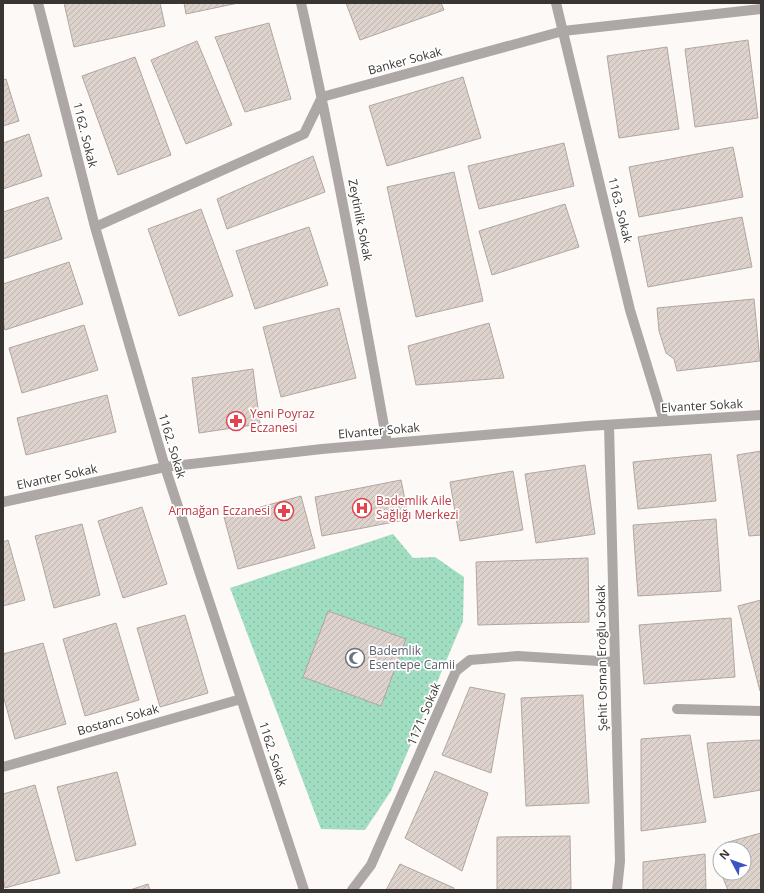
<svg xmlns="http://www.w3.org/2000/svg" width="764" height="893" font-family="'Open Sans',sans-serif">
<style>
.grass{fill:url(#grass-dots)}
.building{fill:url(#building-hatch);stroke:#b1a6a0}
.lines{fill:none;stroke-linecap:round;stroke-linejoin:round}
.minor{stroke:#ada7a6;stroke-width:10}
.labels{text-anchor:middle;stroke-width:3.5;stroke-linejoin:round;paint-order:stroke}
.street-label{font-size:12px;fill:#393532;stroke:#fff}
.health-label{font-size:12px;fill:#be3a42;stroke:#fff;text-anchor:start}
.worship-label{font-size:12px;fill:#5b616d;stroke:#fff;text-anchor:start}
</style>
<defs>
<pattern id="grass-dots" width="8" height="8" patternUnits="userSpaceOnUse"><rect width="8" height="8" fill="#a1ddc1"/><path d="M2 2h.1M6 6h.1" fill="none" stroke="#8bbea6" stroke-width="1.8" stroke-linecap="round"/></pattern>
<pattern id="building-hatch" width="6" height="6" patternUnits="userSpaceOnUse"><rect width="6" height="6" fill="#ded2cc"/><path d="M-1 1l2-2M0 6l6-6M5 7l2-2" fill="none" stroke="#bfb5b0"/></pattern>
</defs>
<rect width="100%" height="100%" fill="#fdf9f6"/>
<!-- grass -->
<path class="grass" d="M393 534 413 558 435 557 464 577 463 621 391 791 365 830 321 829 230 588Z"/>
<!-- building -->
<path class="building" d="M64 3H160L165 26 74 47Z
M184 3H238L186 14Z
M346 3H441L444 10 360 40Z
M269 23 291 99 245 112 215 37Z
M748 40 758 118 695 127 685 49Z
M197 41 232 125 186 144 151 60Z
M667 47 679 129 619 138 607 56Z
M135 57 171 155 118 175 82 76Z
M463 77 481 138 387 166 369 106Z
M6 79 19 121 3 126V80Z
M29 134 42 176 3 189V143Z
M564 143 574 186 479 209 468 166Z
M733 147 743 197 639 217 629 167Z
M313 156 325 192 227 229 217 199Z
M454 172 483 301 416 317 387 187Z
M48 197 62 239 3 259V212Z
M565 204 579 247 492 275 479 231Z
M201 209 233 296 179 316 148 229Z
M742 217 752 267 648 287 638 237Z
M309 227 328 285 255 309 236 251Z
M69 262 83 304 5 330 3 323V284Z
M754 299 760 361 677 371 674 359 666 353 659 331 657 308Z
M339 308 356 378 281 397 263 327Z
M489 323 504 378 416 385 408 346Z
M84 325 98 370 22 393 9 348Z
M253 369 260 424 199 433 192 378Z
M107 395 116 432 26 455 17 418Z
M761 451V535L749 536 737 455Z
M711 454 716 501 638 509 633 462Z
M585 465 595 534 536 543 525 474Z
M513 471 523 530 460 541 450 482Z
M401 480 409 519 322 536 315 497Z
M301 496 315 548 238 569 224 517Z
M142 507 167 584 123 598 98 521Z
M716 519 721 591 638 596 633 525Z
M82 524 100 595 54 608 35 536Z
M8 540 25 600 3 606V542Z
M588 558 589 622 478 625 476 562Z
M761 600V691H760L738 606Z
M328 611 406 639 381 706 303 677Z
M185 615 208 693 160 707 137 628Z
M731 618 735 677 644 684 639 625Z
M116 623 139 700 85 716 63 639Z
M43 643 66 724 15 739 3 695V654Z
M470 687 505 694 491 773 442 755Z
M583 695 589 803 526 806 521 698Z
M690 735 706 822 641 831V739Z
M761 740V790L714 798 707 743Z
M435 771 488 793 462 871 405 838Z
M117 772 136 845 76 861 57 787Z
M35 785 60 873 5 888 3 879V794Z
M761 833V890H728L721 873H744V849H727L725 843Z
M570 836 571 890H497V837Z
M705 854 706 890H643V862Z
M400 864 454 888 453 890H386Z
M148 884 150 890H130Z"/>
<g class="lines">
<!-- minor -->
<path class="minor" d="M38 3 95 227 165 467 304 890
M301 3C334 149 361 296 387 443
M556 3 630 310 664 421
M95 227 304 134 322 97 563 31 761 9
M609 425 620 861 617 890
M3 502 165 467 322 449 588 426 761 415
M677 709 761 711
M3 767 241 699
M352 890 371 865 456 671 470 660 518 656 615 662"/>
</g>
<!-- icons -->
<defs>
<symbol id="pharmacy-ring" viewBox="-11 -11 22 22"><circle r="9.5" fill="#fff" stroke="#e0444e" stroke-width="1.5"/><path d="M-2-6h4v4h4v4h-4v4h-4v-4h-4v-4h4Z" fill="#e0444e"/></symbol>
<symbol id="hospital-ring" viewBox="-11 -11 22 22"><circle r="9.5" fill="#fff" stroke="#e0444e" stroke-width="1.5"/><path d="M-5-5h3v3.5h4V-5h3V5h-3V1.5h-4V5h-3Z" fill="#e0444e"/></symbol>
<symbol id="mosque-ring" viewBox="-11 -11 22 22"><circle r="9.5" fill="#fff" stroke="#6b7280" stroke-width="1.5"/><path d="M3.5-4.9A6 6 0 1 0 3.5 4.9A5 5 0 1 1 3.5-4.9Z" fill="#6b7280"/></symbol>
</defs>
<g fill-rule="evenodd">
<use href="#pharmacy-ring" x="225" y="410" width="22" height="22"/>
<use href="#hospital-ring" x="351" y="497" width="22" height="22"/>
<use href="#pharmacy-ring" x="273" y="500" width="22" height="22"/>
<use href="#mosque-ring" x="344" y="647" width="22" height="22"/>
</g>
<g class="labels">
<!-- street labels -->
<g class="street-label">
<text transform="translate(405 61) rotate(-15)" y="4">Banker Sokak</text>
<text transform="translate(85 135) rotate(76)" y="4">1162. Sokak</text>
<text transform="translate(620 210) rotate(76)" y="4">1163. Sokak</text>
<text transform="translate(360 220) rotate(79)" y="4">Zeytinlik Sokak</text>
<text transform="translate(702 406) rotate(-3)" y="4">Elvanter Sokak</text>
<text transform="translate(379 431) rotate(-5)" y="4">Elvanter Sokak</text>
<text transform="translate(172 446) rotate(73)" y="4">1162. Sokak</text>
<text transform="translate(57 477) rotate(-12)" y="4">Elvanter Sokak</text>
<text transform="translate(602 658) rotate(-91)" y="4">Şehit Osman Eroğlu Sokak</text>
<text transform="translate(424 714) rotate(-67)" y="4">1171. Sokak</text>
<text transform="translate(118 720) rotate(-16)" y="4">Bostancı Sokak</text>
<text transform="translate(273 754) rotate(72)" y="4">1162. Sokak</text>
</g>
<!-- health labels -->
<g class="health-label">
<text x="250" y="418">Yeni Poyraz<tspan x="250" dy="14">Eczanesi</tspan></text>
<text x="376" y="505">Bademlik Aile<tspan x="376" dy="14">Sağlığı Merkezi</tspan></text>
<text x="270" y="515" text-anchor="end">Armağan Eczanesi</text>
</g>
<!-- worship labels -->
<g class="worship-label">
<text x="369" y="655">Bademlik<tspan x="369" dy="14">Esentepe Camii</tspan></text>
</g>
</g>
<!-- border -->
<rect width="764" height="893" fill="none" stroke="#393532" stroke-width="8"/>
<!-- north arrow -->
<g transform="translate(732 861) rotate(311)"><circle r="19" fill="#ffffff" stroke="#b0aead"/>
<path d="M0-3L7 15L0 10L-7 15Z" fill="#3d52c5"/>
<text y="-6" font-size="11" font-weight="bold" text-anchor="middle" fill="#393532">N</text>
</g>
</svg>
